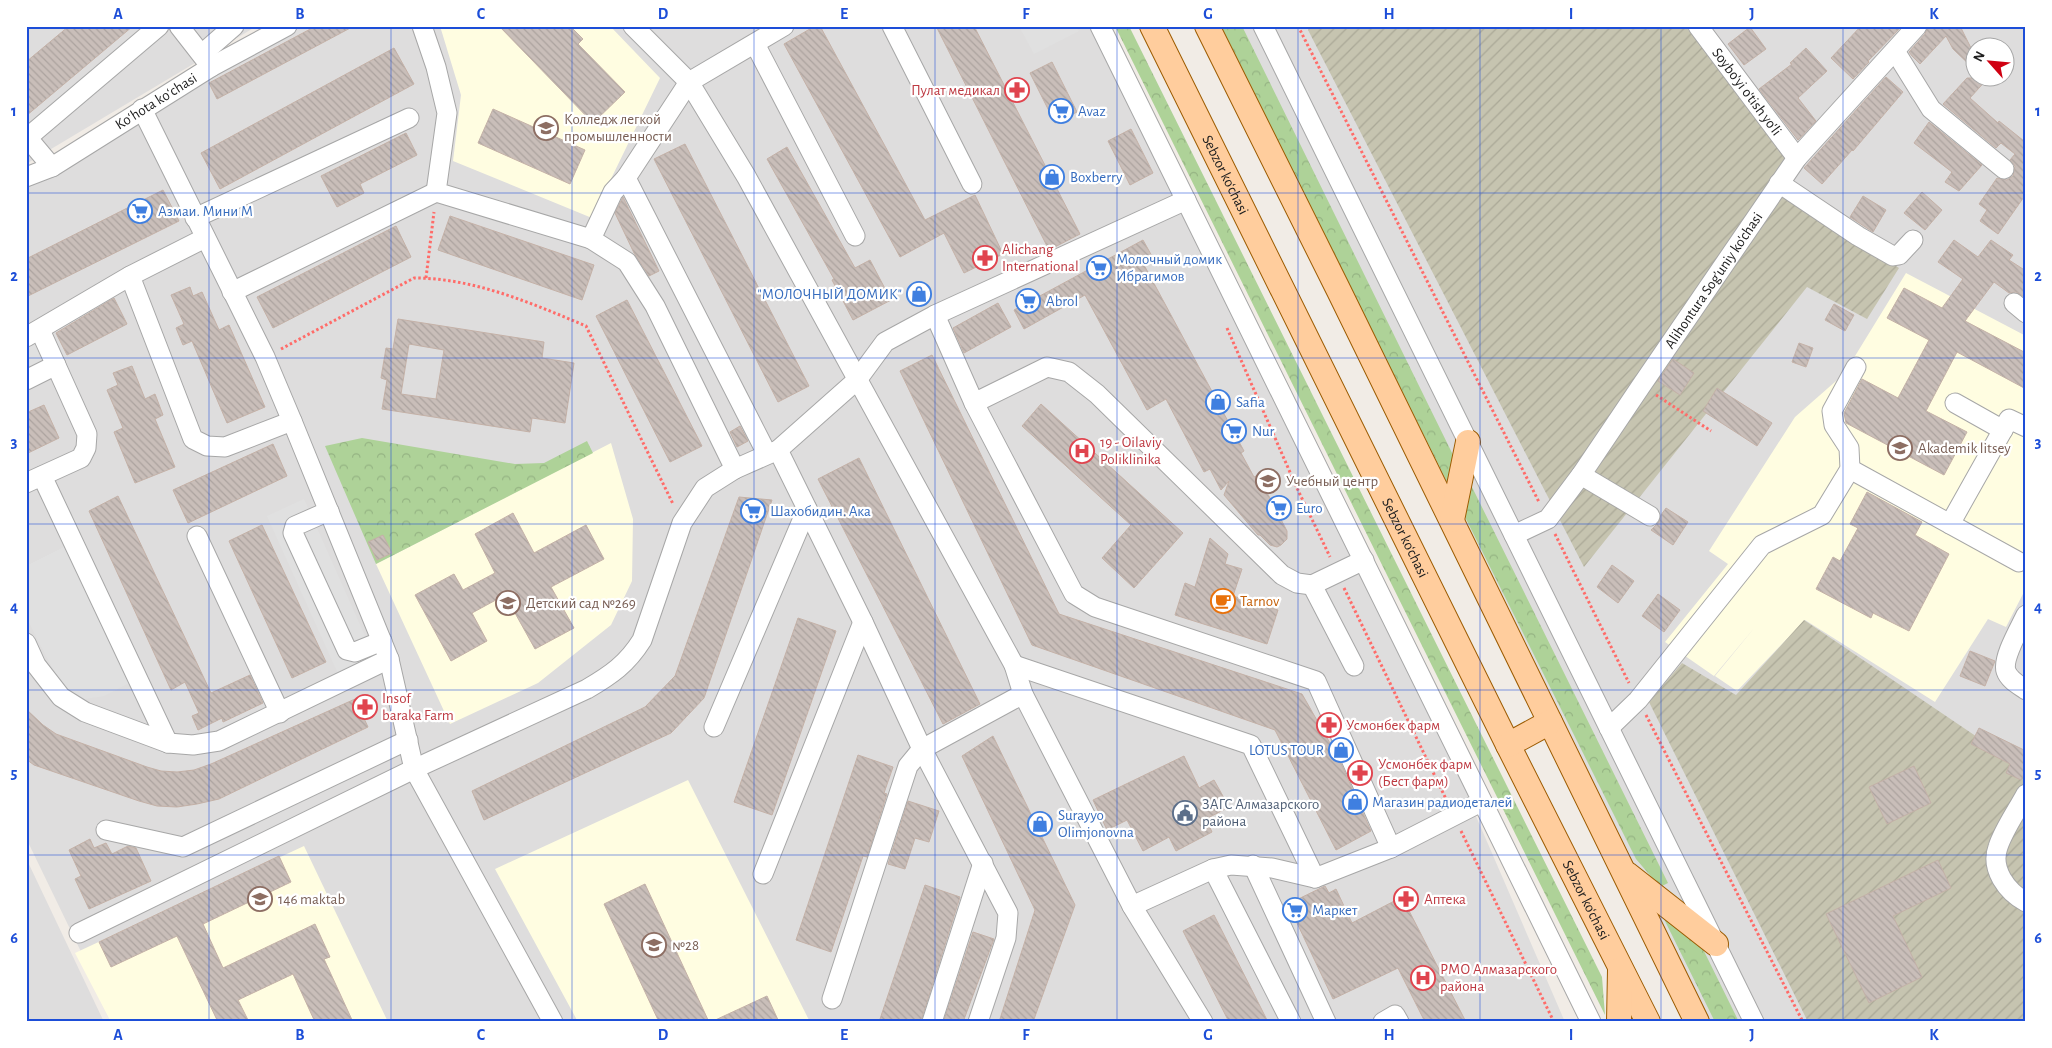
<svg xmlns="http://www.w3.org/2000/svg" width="2052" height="1048" font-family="'Alegreya Sans',sans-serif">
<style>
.residential{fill:#dedddd;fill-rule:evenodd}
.education{fill:#fffde1}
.construction{fill:url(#construction-furrows)}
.forest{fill:url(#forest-crowns)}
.parking{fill:#e0e0e0}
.building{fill:url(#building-back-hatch);stroke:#c4b1a7;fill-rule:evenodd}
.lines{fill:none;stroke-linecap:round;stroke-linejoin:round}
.minor-casing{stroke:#a7a7a7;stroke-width:21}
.major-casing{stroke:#9c5b00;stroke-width:26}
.path{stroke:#ff6c69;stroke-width:3;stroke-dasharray:2.5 2.5;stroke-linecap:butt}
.minor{stroke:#fff;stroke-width:19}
.major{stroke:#ffcd9d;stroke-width:24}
.grid{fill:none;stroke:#1d4ed8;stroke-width:1;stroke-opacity:0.55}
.labels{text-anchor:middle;stroke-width:4.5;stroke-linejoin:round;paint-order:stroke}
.health-label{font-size:15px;fill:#be3a42;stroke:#fff;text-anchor:start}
.street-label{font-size:15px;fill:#202020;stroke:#fff}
.shop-label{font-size:15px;fill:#366cbe;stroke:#fff;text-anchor:start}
.education-label{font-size:15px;fill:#785e54;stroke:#fff;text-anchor:start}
.food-label{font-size:15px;fill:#c56008;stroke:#fff;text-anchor:start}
.service-label{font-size:15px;fill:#4e5e75;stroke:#fff;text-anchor:start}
.neatline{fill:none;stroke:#1d4ed8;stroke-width:2}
.grid-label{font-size:16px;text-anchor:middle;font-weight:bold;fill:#1d4ed8}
</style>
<defs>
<pattern id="construction-furrows" width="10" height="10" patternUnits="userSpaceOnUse" patternTransform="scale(1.25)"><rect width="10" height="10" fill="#c6c4b0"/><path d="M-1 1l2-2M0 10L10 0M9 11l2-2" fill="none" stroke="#aaa897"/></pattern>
<pattern id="forest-crowns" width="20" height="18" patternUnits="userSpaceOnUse" patternTransform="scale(1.25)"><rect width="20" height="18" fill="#aed298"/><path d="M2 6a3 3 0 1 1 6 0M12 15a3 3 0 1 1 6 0" fill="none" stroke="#95b483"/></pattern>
<pattern id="building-back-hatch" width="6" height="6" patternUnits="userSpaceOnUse" patternTransform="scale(1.25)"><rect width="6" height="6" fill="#c9beb9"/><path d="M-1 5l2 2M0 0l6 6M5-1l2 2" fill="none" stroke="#aca39f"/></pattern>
</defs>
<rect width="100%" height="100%" fill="#f1ece6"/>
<!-- residential -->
<path class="residential" d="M26 26H257L26 164Z
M287 26H1100L1481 802 1472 807 1565 1022H115L26 838V180Z
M1207 26H2026V1022H1697ZM1974 48H2004V78H1974Z
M26 858 104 1022H26Z"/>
<!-- education -->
<path class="education" d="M440 26H610L660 78 592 218 453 161 461 95Z
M1906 273 2026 336V570L1979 545 2026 571V588L2006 627 1988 619 1935 702 1805 620 1737 691 1715 676 1755 627 1714 676 1665 642 1728 564 1709 551 1795 417 1844 374Z
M611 443 633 519 632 581 611 625 538 683 450 724 376 564Z
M688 780 810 1022H578L495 869Z
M304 846 388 1022H111L75 953Z"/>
<!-- construction -->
<path class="construction" d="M1311 26H1685L1791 150 1770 181 1899 268 1867 319 1807 287 1584 567 1308 30Z
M1804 620 2026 770V1022H1808L1649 702 1682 663 1736 695Z"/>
<!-- forest -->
<path class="forest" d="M1115 26H1129L1602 977 1605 1015Z
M1221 26H1242L1455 459 1449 486Z
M362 438 515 464 544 463 587 441 593 453 376 564 325 446Z
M1471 485 1668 883 1660 887 1636 859 1463 513Z
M1663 917 1700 943 1739 1022H1715Z"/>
<!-- parking -->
<path class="parking" d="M1019 26H1076L1079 31 1034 54Z
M40 342 52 364 26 378V349Z
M304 499 376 661 340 678 267 516Z
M66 546 131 682 104 696 85 699 62 687 26 617V566Z"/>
<!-- building -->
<path class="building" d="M69 26H133L26 116V62Z
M316 26H354L217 99 209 83Z
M499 26H570L583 39 578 44 625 92 593 123Z
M815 26H820L925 220 975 195 1003 254 964 273 944 233 900 257 784 44Z
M936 26H974L1080 234 1049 250Z
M1861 26H1902L1868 61 1869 62 1853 79 1831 58Z
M1928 26H1960L1974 54V69L1953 49 1946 36 1920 64 1912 56 1909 52 1925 34Z
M1750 27 1766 49 1744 65 1728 44Z
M394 48 414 84 220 189 201 153Z
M1806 48 1827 71 1798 98 1816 121 1798 140 1759 89 1792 64 1790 63Z
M1052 62 1077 112 1055 123 1030 73Z
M1886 77 1903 92 1853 151 1852 150 1822 184 1804 168Z
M1967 78H1988L1970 98 1998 123 1999 121 2024 141 2026 138V194L1998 234 1980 221 1987 210 1979 204 1997 178 2007 180 2013 176 2015 166 2010 160 2015 154 2001 143 1996 148 1943 104Z
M493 109 585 150 570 184 478 143Z
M1929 122 1982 165 1959 191 1945 182 1952 172 1914 143Z
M1131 129 1153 173 1130 185 1108 141Z
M406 133 417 155 360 184 364 193 337 207 321 176Z
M685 144 809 386 778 402 654 159Z
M787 147 855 268 870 260 891 300 853 320 832 280 834 279 767 159Z
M163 190 179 221 26 297V259Z
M1922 192 1942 210 1925 230 1904 213Z
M1863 196 1886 210 1873 232 1850 217Z
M623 197 659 271 649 276 634 253 615 213Z
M450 216 594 265 582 300 438 250Z
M396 226 411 257 273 328 257 297Z
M1143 240 1153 258 1143 263 1244 451 1241 453 1254 477 1258 475 1287 531V539L1281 545 1277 547 1270 545 1260 535H1258L1224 495 1229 481 1221 490 1210 469 1204 472 1166 399 1147 410 1085 295 1024 329 1014 310Z
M1954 240 1978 257 1991 240 2013 255 2009 260 2026 271V298L2016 292 2009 293 1994 282 1965 321 2026 353V389L1957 352 1926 411 1967 432 1944 475 1846 423 1844 413 1862 379 1898 398 1929 340 1887 318 1904 288 1942 308 1963 279 1938 262Z
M923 283 930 296 915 304 908 291Z
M190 287 193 296 202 292 219 330 229 325 265 407 227 423 192 341 183 345 176 328 184 324 171 295Z
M114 298 127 324 67 355 56 333Z
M627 300 702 446 670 462 596 316Z
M998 303 1011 327 964 353 953 328Z
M1834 304 1854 315 1845 331 1825 320Z
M398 319 544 342 542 358 574 363 565 423 532 418 530 432 382 409 387 380 381 378 386 348 393 349ZM409 344 444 350 436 399 401 394Z
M1799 343 1813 348 1806 367 1792 362Z
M932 355 1059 614 1302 694 1339 759 1371 831 1336 850 1275 730 1032 645 900 371Z
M1673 359 1694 373 1680 395 1658 381Z
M132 366 145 399 155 394 163 415 155 419 175 467 135 483 114 432 123 428 107 390 118 385 113 373Z
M1717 388 1772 423 1757 446 1703 411Z
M1041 404 1183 533 1134 588 1102 558 1131 525 1022 426Z
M44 405 59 438 26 454V413Z
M740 426 748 441 737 447 730 432Z
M273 444 287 476 188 523 173 490Z
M859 458 980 704 943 724 818 479Z
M1867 492 1922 522 1915 535 1949 554 1909 631 1873 613 1871 618 1816 589 1833 557 1840 561 1858 528 1850 524Z
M118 496 211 693 250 675 263 703 223 722 222 718 198 730 192 716 199 713 185 682 171 690 89 511Z
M739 497 772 500 704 698 671 733 484 820 472 791 645 707 675 676Z
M1666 508 1688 522 1673 545 1651 530 1659 522 1661 515Z
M513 513 534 553 586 525 604 559 551 587 574 628 535 649 505 595 472 613 487 641 451 661 415 595 454 574 463 590 495 573 475 534Z
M262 525 326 662 292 678 229 541Z
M383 535 392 553 377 560 368 542Z
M1210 538 1228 554 1225 564 1242 569 1233 596 1278 610 1267 644 1175 615 1185 583 1195 587Z
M1612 565 1634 581 1618 603 1597 587Z
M1658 594 1680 610 1664 632 1642 616Z
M798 618 836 631 772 815 734 802Z
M1970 651 1995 661 1985 686 1960 676Z
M355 699 368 727 219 799 197 804 177 807 157 806 139 801 34 765 26 759V709L43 725 56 734 147 767 161 771 177 772 194 770 211 764Z
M1979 728 2026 751V769L2021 780 2006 773 2010 764 1971 744Z
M993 736 1075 905 1033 1022H999L1035 910 962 756Z
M858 755 893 767 884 793 887 794 867 857 863 856 831 952 796 940Z
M1184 756 1199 788 1214 780 1229 807 1206 819 1212 832 1176 851 1169 837 1143 851 1127 820 1107 830 1093 800Z
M1914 766 1931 803 1887 824 1869 787Z
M908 801 939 811 929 842 915 838 905 869 888 864Z
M90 839 94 848 106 843 112 854 128 846 136 848 151 881 89 909 75 879 81 876 69 850Z
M279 856 291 882 203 924 223 968 315 924 330 957 324 959 353 1022H315L293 974 238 1000 249 1022H218L177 936 111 967 99 942Z
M1938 860 1951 888 1893 916 1922 977 1869 1003 1826 914Z
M645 884 709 1022H659L604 904Z
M925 885 960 897 921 1021 879 1022Z
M1325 886 1329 893 1336 889 1352 923 1402 897 1466 1022H1425L1398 968 1333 999 1288 904Z
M1214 915 1268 1022H1229L1183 931Z
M973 932 994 939 963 1022H949L944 1020Z
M767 996 779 1022H711Z"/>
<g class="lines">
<defs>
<g id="minor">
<path d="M179 26 211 67"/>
<path d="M422 26 436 67 447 113 436 192 591 239 613 192 626 178 689 82 784 26"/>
<path d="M633 26 689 82 746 176 1014 665 1023 694 1132 906 1203 1022"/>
<path d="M892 26 972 184"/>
<path d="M1100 26 1591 1022"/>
<path d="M1263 26 1754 1022"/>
<path id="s1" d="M1698 26 1797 158"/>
<path d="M755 44 855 236"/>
<path d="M1895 51 1931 109 2004 169"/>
<path d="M202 54 234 26"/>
<path d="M142 109 265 357 292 421 389 659 414 769 553 1022"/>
<path d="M26 136 52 167"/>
<path d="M27 138 159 26"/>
<path d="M26 177 52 167 211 67 287 26"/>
<path d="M626 178 767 454"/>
<path d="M1779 183 1858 236 1893 256 1899 255 1913 240"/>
<path d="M195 218 409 118"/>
<path d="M591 239 627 262 655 306 735 469"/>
<path d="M130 276 193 439 207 446 225 447 292 421"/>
<path d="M232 292 436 192"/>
<path d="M2014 303 2026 313"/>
<path d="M935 315 974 403 1047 367 1069 372 1097 394 1282 575 1297 583 1312 585 1364 560"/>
<path d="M26 337 130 276 205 238"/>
<path d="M26 380 56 365"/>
<path d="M974 403 1074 594 1095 607 1316 681 1391 848"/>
<path d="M1955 403 2003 430"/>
<path d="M778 450 863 622 922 749 1008 913 1006 938 978 1022"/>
<path d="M1850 469 2019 562"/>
<path d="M1581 475 1650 516"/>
<path d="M42 476 168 743"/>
<path d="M26 483 81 458 86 448 87 434 40 330"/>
<path d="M329 511 295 526 293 533 347 650 355 652 382 641"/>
<path d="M1950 524 2009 419 2026 427"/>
<path id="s2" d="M1514 535 1548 519 1581 475 1641 386 1797 158 1917 26"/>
<path d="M197 536 280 713"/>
<path d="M1312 585 1354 666"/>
<path d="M2026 615C2020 628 2002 658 2006 671 2009 680 2019 685 2026 690"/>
<path d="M26 643 36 665 61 697 85 712 168 743 193 745 219 741 389 659"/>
<path d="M1014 665 1251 745 1315 878"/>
<path d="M714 727 807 509"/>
<path d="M1609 728 1638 700 1762 545 1822 515 1850 469 1849 448 1834 425 1832 411 1856 367"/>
<path d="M2026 794C2017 811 2004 829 1998 847 1990 869 2007 892 2026 902"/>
<path d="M106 830 183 847 408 740"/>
<path d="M1253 865 1326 1022"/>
<path d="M1213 869 1291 1022"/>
<path d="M763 874 863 622"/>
<path d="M1132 906 1213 869 1231 865 1272 868 1315 878 1391 848 1481 802"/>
<path d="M79 933 414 769 587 689C611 675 627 664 642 640L682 523 705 488 735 469 778 450 857 380 885 342 935 315 1186 200"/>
<path d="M832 999 908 766 922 749 1023 694"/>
<path d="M932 1022 983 863"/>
<path d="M1383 1022 1395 1015 1399 1022"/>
</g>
<g id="major">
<path id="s3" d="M1152 26 1508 745 1648 1022"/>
<path d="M1207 26 1339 291 1697 1022"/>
<path d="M1452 520 1468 442"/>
<path d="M1508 745 1550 722"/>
<path d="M1627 874 1716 944"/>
<path d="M1619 1022 1620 970"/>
</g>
</defs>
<!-- minor casing -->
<use href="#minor" class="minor-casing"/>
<!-- major casing -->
<use href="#major" class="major-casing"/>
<!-- path -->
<path class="path" d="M1298 26 1539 502
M26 29 30 26
M426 278 434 212
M1227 328 1296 486 1330 557
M281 349 414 278C474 278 531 303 586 326L673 504
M1656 395 1711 431
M1555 534 1629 683
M1344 588 1447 801
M1646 715 1803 1022
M1461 831 1554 1022"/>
<!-- minor -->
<use href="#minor" class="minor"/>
<!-- major -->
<use href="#major" class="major"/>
</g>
<!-- grid -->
<path class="grid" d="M209 26V1022M391 26V1022M572 26V1022M754 26V1022M935 26V1022M1117 26V1022M1298 26V1022M1480 26V1022M1661 26V1022M1843 26V1022M26 193H2026M26 358H2026M26 524H2026M26 690H2026M26 855H2026"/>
<!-- icons -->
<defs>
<symbol id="pharmacy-ring" viewBox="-11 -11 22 22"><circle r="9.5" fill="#fff" stroke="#e0444e" stroke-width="1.5"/><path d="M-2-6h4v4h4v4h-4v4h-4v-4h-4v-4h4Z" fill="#e0444e"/></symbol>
<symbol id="supermarket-ring" viewBox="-11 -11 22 22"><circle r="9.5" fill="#fff" stroke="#3f7fe0" stroke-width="1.5"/><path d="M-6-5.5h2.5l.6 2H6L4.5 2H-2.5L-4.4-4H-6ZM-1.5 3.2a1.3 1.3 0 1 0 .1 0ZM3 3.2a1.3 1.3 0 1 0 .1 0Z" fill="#3f7fe0"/></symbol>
<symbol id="university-ring" viewBox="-11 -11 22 22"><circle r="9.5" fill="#fff" stroke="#8d6e63" stroke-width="1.5"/><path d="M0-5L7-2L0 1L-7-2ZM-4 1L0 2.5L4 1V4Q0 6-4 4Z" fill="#8d6e63"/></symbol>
<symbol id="shop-ring" viewBox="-11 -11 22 22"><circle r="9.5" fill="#fff" stroke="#3f7fe0" stroke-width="1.5"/><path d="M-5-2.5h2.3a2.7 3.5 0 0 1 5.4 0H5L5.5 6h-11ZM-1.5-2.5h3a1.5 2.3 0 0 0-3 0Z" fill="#3f7fe0"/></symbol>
<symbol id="hospital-ring" viewBox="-11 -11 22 22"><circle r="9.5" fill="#fff" stroke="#e0444e" stroke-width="1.5"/><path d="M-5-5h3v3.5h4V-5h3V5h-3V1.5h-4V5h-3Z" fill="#e0444e"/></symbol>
<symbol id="school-ring" viewBox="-11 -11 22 22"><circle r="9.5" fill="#fff" stroke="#8d6e63" stroke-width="1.5"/><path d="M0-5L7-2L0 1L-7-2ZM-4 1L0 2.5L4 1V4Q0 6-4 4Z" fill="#8d6e63"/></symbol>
<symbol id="cafe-ring" viewBox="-11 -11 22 22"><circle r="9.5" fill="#fff" stroke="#e8710a" stroke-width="1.5"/><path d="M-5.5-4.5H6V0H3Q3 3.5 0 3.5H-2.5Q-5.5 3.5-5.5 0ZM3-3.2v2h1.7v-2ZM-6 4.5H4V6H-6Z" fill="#e8710a"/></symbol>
<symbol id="civic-ring" viewBox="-11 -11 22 22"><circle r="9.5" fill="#fff" stroke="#5c6f8a" stroke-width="1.5"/><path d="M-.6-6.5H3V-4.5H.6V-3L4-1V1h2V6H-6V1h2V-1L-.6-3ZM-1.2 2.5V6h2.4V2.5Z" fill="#5c6f8a"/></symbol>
</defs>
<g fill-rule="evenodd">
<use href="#pharmacy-ring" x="1003" y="76" width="28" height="28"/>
<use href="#supermarket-ring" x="1047" y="97" width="28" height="28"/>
<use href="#university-ring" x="532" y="114" width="28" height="28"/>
<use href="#shop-ring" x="1038" y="163" width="28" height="28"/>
<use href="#supermarket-ring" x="126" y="197" width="28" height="28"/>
<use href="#pharmacy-ring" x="971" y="244" width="28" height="28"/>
<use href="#supermarket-ring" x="1085" y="254" width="28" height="28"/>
<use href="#shop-ring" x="905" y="280" width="28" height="28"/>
<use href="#supermarket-ring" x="1014" y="287" width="28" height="28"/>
<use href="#shop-ring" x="1204" y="388" width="28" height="28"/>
<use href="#supermarket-ring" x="1220" y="417" width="28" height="28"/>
<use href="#university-ring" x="1886" y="434" width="28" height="28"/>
<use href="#hospital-ring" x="1068" y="437" width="28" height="28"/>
<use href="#school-ring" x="1254" y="467" width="28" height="28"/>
<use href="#supermarket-ring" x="1265" y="494" width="28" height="28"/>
<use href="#supermarket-ring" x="739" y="497" width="28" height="28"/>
<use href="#cafe-ring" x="1209" y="587" width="28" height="28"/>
<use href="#school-ring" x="494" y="589" width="28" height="28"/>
<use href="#pharmacy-ring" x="351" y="693" width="28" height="28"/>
<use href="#pharmacy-ring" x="1315" y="711" width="28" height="28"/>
<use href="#shop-ring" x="1327" y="736" width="28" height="28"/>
<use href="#pharmacy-ring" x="1346" y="759" width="28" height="28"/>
<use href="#shop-ring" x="1341" y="788" width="28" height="28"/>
<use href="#civic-ring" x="1171" y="799" width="28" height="28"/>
<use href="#shop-ring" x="1026" y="810" width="28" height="28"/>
<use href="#school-ring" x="246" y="885" width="28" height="28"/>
<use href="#pharmacy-ring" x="1392" y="885" width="28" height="28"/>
<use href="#supermarket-ring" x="1281" y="896" width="28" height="28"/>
<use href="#school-ring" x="640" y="931" width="28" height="28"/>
<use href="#hospital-ring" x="1409" y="964" width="28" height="28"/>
</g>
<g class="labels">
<!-- health labels -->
<g class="health-label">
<text x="1000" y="95" text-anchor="end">Пулат медикал</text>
<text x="1002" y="254">Alichang<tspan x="1002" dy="17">International</tspan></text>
<text x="1100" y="447">19 - Oilaviy<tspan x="1100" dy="17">Poliklinika</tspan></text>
<text x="382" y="703">Insof<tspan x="382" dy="17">baraka Farm</tspan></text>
<text x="1346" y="730">Усмонбек фарм</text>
<text x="1378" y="769">Усмонбек фарм<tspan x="1378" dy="17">(Бест фарм)</tspan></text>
<text x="1424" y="904">Аптека</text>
<text x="1440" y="974">РМО Алмазарского<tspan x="1440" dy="17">района</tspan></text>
</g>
<!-- street labels -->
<g class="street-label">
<text dy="5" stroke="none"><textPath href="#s1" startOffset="82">Soybo'yi o'tish yo'li</textPath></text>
<text transform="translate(156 101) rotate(-32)" y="5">Koʻhota koʻchasi</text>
<text dy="5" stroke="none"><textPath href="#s3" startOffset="166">Sebzor ko‘chasi</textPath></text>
<text dy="5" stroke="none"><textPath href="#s2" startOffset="328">Alihontura Sog'uniy ko'chasi</textPath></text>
<text dy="5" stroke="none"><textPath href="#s3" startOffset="571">Sebzor ko‘chasi</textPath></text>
<text dy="5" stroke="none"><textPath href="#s3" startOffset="976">Sebzor ko‘chasi</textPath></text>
</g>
<!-- shop labels -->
<g class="shop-label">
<text x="1078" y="116">Avaz</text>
<text x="1070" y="182">Boxberry</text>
<text x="158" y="216">Азмаи. Мини М</text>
<text x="1116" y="264">Молочный домик<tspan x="1116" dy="17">Ибрагимов</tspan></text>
<text x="902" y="299" text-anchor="end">"МОЛОЧНЫЙ ДОМИК"</text>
<text x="1046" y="306">Abrol</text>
<text x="1236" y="407">Safia</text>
<text x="1252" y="436">Nur</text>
<text x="1296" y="513">Euro</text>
<text x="770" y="516">Шахобидин. Ака</text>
<text x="1324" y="755" text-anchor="end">LOTUS TOUR</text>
<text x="1372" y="807">Магазин радиодеталей</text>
<text x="1058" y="820">Surayyo<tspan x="1058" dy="17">Olimjonovna</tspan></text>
<text x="1312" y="915">Маркет</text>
</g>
<!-- education labels -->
<g class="education-label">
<text x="564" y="124">Колледж легкой<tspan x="564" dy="17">промышленности</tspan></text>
<text x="1918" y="453">Akademik litsey</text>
<text x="1286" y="486">Учебный центр</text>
<text x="526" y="608">Детский сад №269</text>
<text x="278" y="904">146 maktab</text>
<text x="672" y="950">№28</text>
</g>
<!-- food labels -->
<g class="food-label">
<text x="1240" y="606">Tarnov</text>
</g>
<!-- service labels -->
<g class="service-label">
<text x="1202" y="809">ЗАГС Алмазарского<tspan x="1202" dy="17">района</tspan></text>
</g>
</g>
<!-- border -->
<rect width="2052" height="1048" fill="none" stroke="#ffffff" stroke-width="55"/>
<!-- north arrow -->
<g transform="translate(1990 62) rotate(297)"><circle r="24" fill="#ffffff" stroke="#a6a6a6"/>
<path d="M0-4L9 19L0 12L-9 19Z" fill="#d00011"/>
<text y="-8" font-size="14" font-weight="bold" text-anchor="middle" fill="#202020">N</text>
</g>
<rect x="28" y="28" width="1996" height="992" class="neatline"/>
<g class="grid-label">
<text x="118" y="19">A</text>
<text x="300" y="19">B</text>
<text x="481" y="19">C</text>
<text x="663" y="19">D</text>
<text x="844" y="19">E</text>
<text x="1026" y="19">F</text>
<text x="1208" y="19">G</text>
<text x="1389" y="19">H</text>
<text x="1571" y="19">I</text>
<text x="1752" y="19">J</text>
<text x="1934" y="19">K</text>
<text x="14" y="116">1</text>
<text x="2038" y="116">1</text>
<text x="14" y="281">2</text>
<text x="2038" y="281">2</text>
<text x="14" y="447">3</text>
<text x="2038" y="447">3</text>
<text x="14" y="612">4</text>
<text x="2038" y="612">4</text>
<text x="14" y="778">5</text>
<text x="2038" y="778">5</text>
<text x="14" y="943">6</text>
<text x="2038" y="943">6</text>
<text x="118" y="1040">A</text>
<text x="300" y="1040">B</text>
<text x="481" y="1040">C</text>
<text x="663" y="1040">D</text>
<text x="844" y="1040">E</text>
<text x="1026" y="1040">F</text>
<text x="1208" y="1040">G</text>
<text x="1389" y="1040">H</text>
<text x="1571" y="1040">I</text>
<text x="1752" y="1040">J</text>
<text x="1934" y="1040">K</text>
</g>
</svg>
